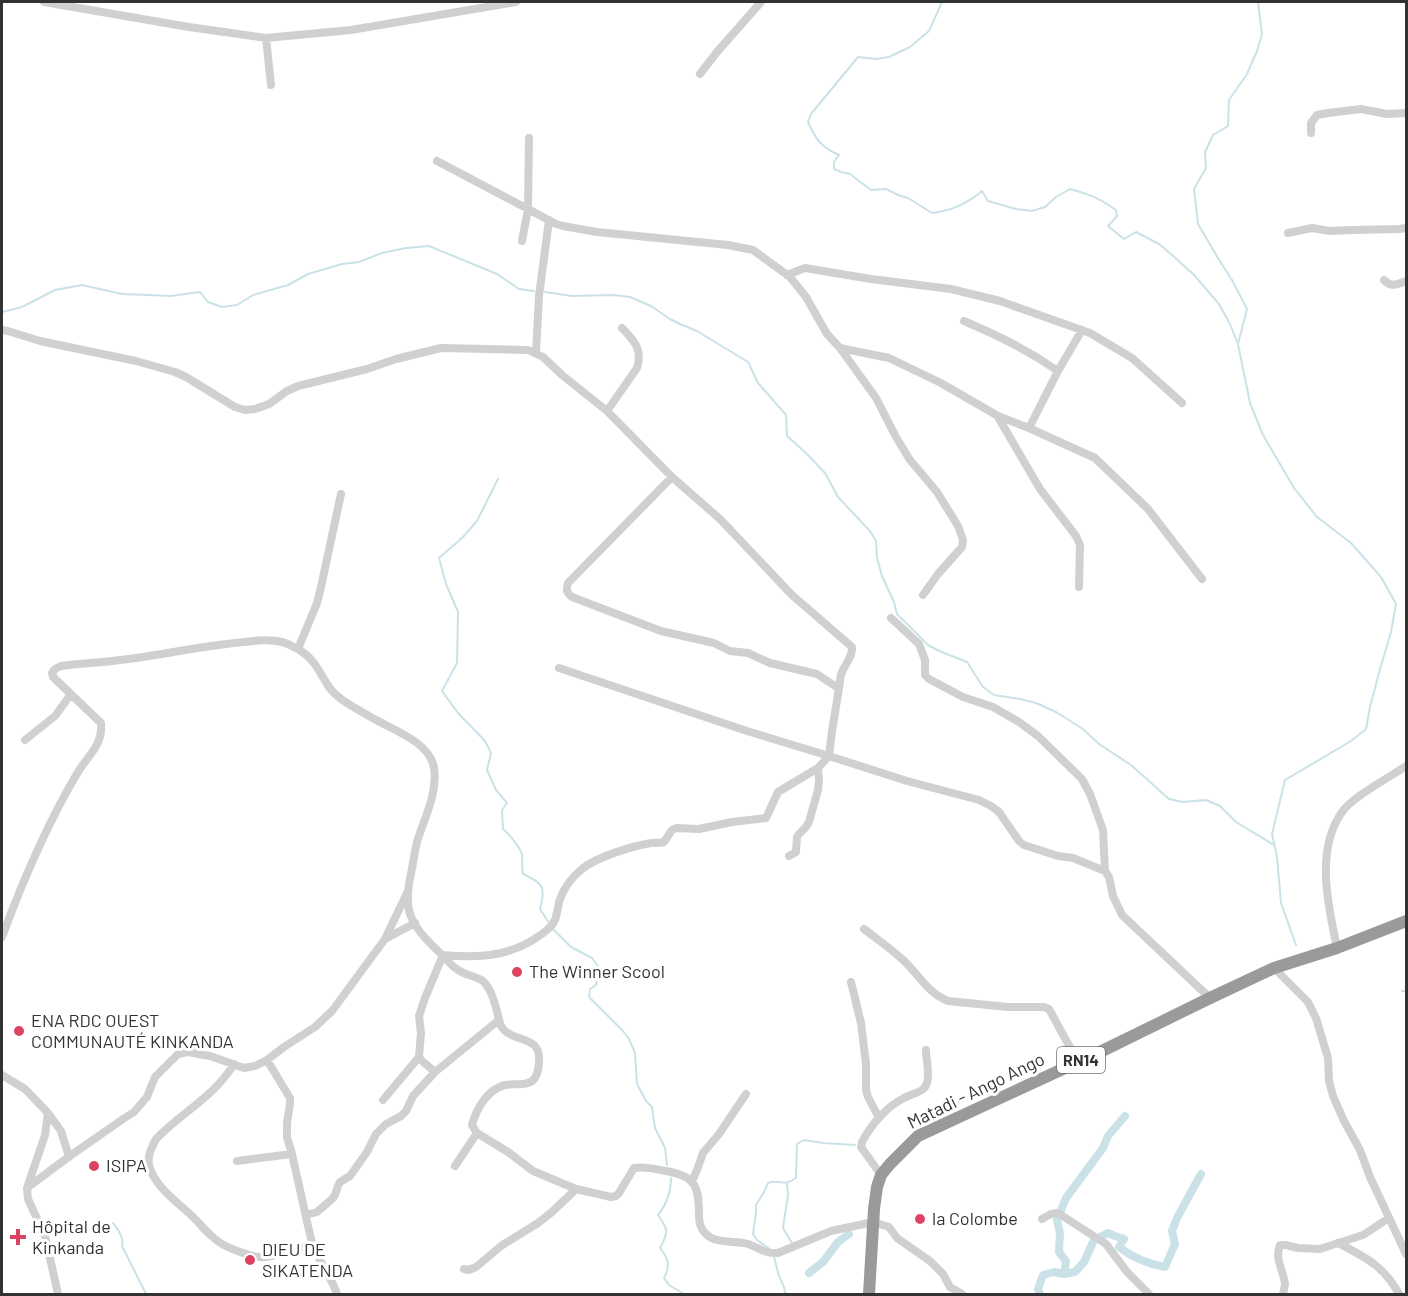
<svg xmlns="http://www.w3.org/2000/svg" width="1408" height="1296" font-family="Barlow,sans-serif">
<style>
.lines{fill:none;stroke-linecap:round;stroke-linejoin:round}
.stream{stroke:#cbe1e8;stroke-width:2}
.canal{stroke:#cbe1e8;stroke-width:8}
.minor{stroke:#d0d0d0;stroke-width:8}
.highway{stroke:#9a9a9a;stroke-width:12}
.poi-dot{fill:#da4462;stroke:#fff;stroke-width:2}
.labels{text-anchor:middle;stroke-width:6;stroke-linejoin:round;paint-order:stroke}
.shield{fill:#fff;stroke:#707070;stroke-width:1.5}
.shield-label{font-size:16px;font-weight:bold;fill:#333}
.poi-label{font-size:18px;fill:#333;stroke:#fff;text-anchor:start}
.street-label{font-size:18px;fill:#333;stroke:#fff}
</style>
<rect width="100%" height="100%" fill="#fff"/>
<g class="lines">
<!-- stream -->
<path class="stream" d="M942 2 929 31 910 47 889 57 876 59 858 57 811 114 808 122C816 140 821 147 839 155L834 162V169L841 172 850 174 871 190 886 189 898 195 908 198 932 213C950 211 968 203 982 191L988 201 1016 209 1032 211 1045 207 1056 197 1070 189C1089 194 1099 198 1116 210L1117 216 1108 226 1124 239 1136 232 1159 244 1172 255 1194 275 1219 304 1230 324 1238 344 1250 403 1263 435 1294 488 1317 517 1351 543 1381 577 1396 604 1391 632 1380 669 1370 707 1366 729 1351 741 1285 780 1272 834 1277 857 1281 903 1296 945
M545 292 572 296 613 295 630 297 651 306 670 319 680 324 697 331 748 362 758 383 786 415 787 436 807 454 825 473 838 497 870 531 876 541 877 558 882 576 894 602 897 614 928 645 939 651 967 662 983 687 994 695 1020 699 1036 703 1056 712 1083 729 1099 744 1131 765 1169 799 1183 802 1206 800 1220 806 1236 822 1274 845
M2 312 22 307 55 290 82 285 122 294 148 295 171 296 200 292 208 302 222 307 237 305 253 295 288 285 308 274 342 264 359 262 382 253 406 248 429 246 497 274 519 289 534 291
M1238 344 1247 309 1232 280 1218 258 1198 224 1194 189 1206 168 1205 152 1213 135 1228 126 1229 100 1247 74 1257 51 1262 34 1258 2
M498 479 477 521 463 537 439 558 446 584 458 612 457 663 442 691 458 713 485 741 491 753 487 770 496 790 507 803 502 810 503 829C509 834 519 846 522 854 523 860 521 867 523 874 545 884 545 887 540 909L549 923
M552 928 571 947 592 958 598 966V975L596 985 590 989 589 997 623 1031 629 1039 635 1053 637 1084 646 1101 652 1107 655 1128 665 1148 667 1165
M1402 991H1406
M671 1178C671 1192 667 1204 658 1215 668 1229 669 1232 660 1248 668 1258 671 1265 664 1278L669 1285 684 1294
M787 1183 788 1195 783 1228 792 1243
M113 1223C118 1229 124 1238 122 1246L146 1294
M771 1250 757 1240 753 1234 756 1212V1205L764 1192 768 1183C780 1178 782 1188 796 1178L797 1144 804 1140 823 1143 855 1145
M774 1257 779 1276 784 1287 785 1293 788 1294"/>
<!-- canal -->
<path class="canal" d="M809 1273 823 1262 838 1242 849 1234
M1064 1274 1066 1261 1059 1252 1060 1233 1057 1220 1066 1198 1103 1148 1108 1136 1125 1116
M1040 1294 1038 1289 1043 1275 1054 1272 1064 1274 1075 1272 1084 1262 1094 1240 1108 1233 1115 1236 1124 1239 1119 1247C1133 1258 1148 1264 1165 1267L1175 1244 1172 1231 1177 1218 1201 1174"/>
<!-- minor -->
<path class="minor" d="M44 2 189 27 266 38 351 30 516 2
M266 38 271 85
M700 74 717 52 761 2
M1311 133V123L1317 115 1328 113 1361 109 1387 114 1406 113
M529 138 528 209 556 224 563 226 597 232 728 245 753 250 790 277 806 297 827 334 840 348 876 398 896 437 910 460 937 492 958 526 963 540 962 547 938 574 923 595
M437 161 528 209 522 241
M1288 233 1312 228 1330 231 1352 230 1399 229 1406 228
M787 275 805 268 871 279 951 289 1000 301 1090 333 1132 358 1182 403
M1384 280C1391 288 1398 284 1406 281
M2 330 8 331 40 341 136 361 175 372 186 377 235 407 245 410 255 409 269 404 287 391 298 386 367 369 396 359 441 348 528 350 543 357 562 375 607 411 672 477 720 519 792 595 852 647C853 660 839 669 840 682L832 731 829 756 907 781 979 800 991 806 999 812 1019 841 1024 845 1058 856 1073 858 1105 871 1109 877 1113 896 1122 915 1210 998
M840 348 889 358 941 383 998 416 1029 428 1058 371C1026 349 999 336 964 321
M536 352 539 296 549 220
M1058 371 1082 330
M607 411 637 368C643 349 634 341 622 328
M998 417 1040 489 1076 536 1080 545 1079 587
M1029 428 1095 458 1148 509 1202 579
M672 477 568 583C566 590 566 592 572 597L661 631 714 643 730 651 748 653 770 663 817 674 838 688
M891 618 919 644 925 660V675L929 679 963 697 993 707 1019 722 1038 736 1082 779 1090 794 1103 830 1105 871
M298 649 317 603 321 587 341 494
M25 740 55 716 71 694
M789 856 796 852 797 837 799 834 806 827 809 822 818 790 819 780 818 768
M864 929C877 939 890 948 902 959 918 973 927 993 948 1001L1008 1007H1044L1049 1009 1078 1062
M2 937C23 880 47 824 78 772 89 754 103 745 101 723L53 677 52 673 55 669 61 666C81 663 100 663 120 660 156 656 191 648 227 644 243 642 266 638 282 642 287 643 293 647 298 649 315 659 319 672 329 687 338 700 356 708 369 716 390 729 430 741 434 768 438 793 424 819 417 842 414 854 413 866 410 878 408 889 406 902 410 914 416 931 430 943 443 956 448 961 453 968 460 971 467 976 477 976 484 982 492 991 495 1004 498 1015 499 1021 500 1027 505 1031 518 1042 541 1037 539 1061 539 1066 538 1073 535 1078 529 1087 515 1083 505 1085 488 1089 476 1109 472 1125L477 1133 508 1152 533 1171 576 1189 611 1197 616 1196 619 1193 634 1168C644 1166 655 1169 666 1171 696 1176 699 1187 699 1216 699 1222 700 1228 705 1233 716 1245 734 1240 748 1244 760 1248 765 1254 778 1253L831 1231 873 1222 889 1227 897 1238 930 1261 943 1274 950 1287 962 1294
M385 939 415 923
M1337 948C1328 905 1315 850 1342 812 1352 797 1390 777 1406 766
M1274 968 1308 1002 1316 1018 1328 1058 1329 1081 1333 1096 1344 1121 1360 1150 1370 1177 1406 1254
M851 982 861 1023 866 1064V1090L868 1097 879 1118
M267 1060 290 1098V1104L287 1123V1137L292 1154 308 1226 313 1247 333 1284 337 1294
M234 1064C213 1098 182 1112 156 1139 152 1147 147 1156 149 1165 155 1189 181 1204 197 1221 206 1231 216 1242 228 1247 234 1250 253 1257 259 1257 278 1259 295 1244 313 1247
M435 1072 421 1060 419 1057 421 1033 419 1016 425 998 443 955C478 958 509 957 539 936 545 932 552 927 555 920 557 914 558 908 559 902 563 889 572 877 582 869 596 857 633 846 651 843 655 843 660 843 664 842L672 830 676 828 699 829 732 822 766 818 778 792 818 768 829 756 747 731 559 668
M2 1075 25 1089 48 1113 45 1135 27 1188 28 1199 45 1236 58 1294
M383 1100 419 1057
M48 1113 61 1131 69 1157
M237 1161 292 1154
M455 1166 477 1133
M881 1175 861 1147 862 1142C871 1125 886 1107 904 1098 912 1093 924 1093 927 1083 930 1073 926 1060 926 1050
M692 1181 697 1170 703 1153 719 1134 746 1094
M27 1188 67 1158 123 1119 134 1112 147 1097 155 1077 178 1054 187 1052 210 1056 244 1068 255 1066 267 1060 284 1047 315 1027 332 1011 385 939 407 893
M306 1215 317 1212 332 1199 335 1195 338 1186 340 1182 350 1176 367 1152 376 1134 386 1124 401 1116 406 1111 413 1096 435 1072 499 1020
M1042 1219 1051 1214 1058 1213 1106 1244 1127 1272 1149 1294
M1338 1243C1365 1257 1384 1266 1399 1294
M464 1269 469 1270 476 1267 501 1246 538 1223 552 1212 576 1189
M1283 1294C1283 1294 1285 1285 1285 1285 1284 1270 1274 1260 1280 1245H1286L1298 1248 1320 1249 1363 1235 1389 1218"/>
<!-- highway -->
<path class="highway" d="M869 1294 874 1209 877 1187 881 1175 890 1164 918 1136 1104 1050 1210 998 1274 968 1337 948 1406 921"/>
</g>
<!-- markers -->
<g class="poi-dot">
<circle cx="517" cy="972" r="6"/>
<circle cx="19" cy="1031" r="6"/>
<circle cx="94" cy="1166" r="6"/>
<circle cx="920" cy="1219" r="6"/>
<path d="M15 1228h6v6h6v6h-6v6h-6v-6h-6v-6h6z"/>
<circle cx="250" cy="1260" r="6"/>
</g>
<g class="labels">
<!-- shield labels -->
<rect class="shield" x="1057" y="1047" width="48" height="26" rx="4.5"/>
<g class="shield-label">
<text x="1081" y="1066">RN14</text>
</g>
<!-- poi labels -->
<g class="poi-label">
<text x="529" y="978">The Winner Scool</text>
<text x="31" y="1027">ENA RDC OUEST<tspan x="31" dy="21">COMMUNAUTÉ KINKANDA</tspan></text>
<text x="106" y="1172">ISIPA</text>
<text x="932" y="1225">la Colombe</text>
<text x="32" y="1233">Hôpital de<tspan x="32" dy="21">Kinkanda</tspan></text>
<text x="262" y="1256">DIEU DE<tspan x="262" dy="21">SIKATENDA</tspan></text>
</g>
<!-- street labels -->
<g class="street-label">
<text transform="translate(976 1091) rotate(-26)" y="6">Matadi - Ango Ango</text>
</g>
</g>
<!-- border -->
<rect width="1408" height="1296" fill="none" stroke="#333333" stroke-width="6"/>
</svg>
